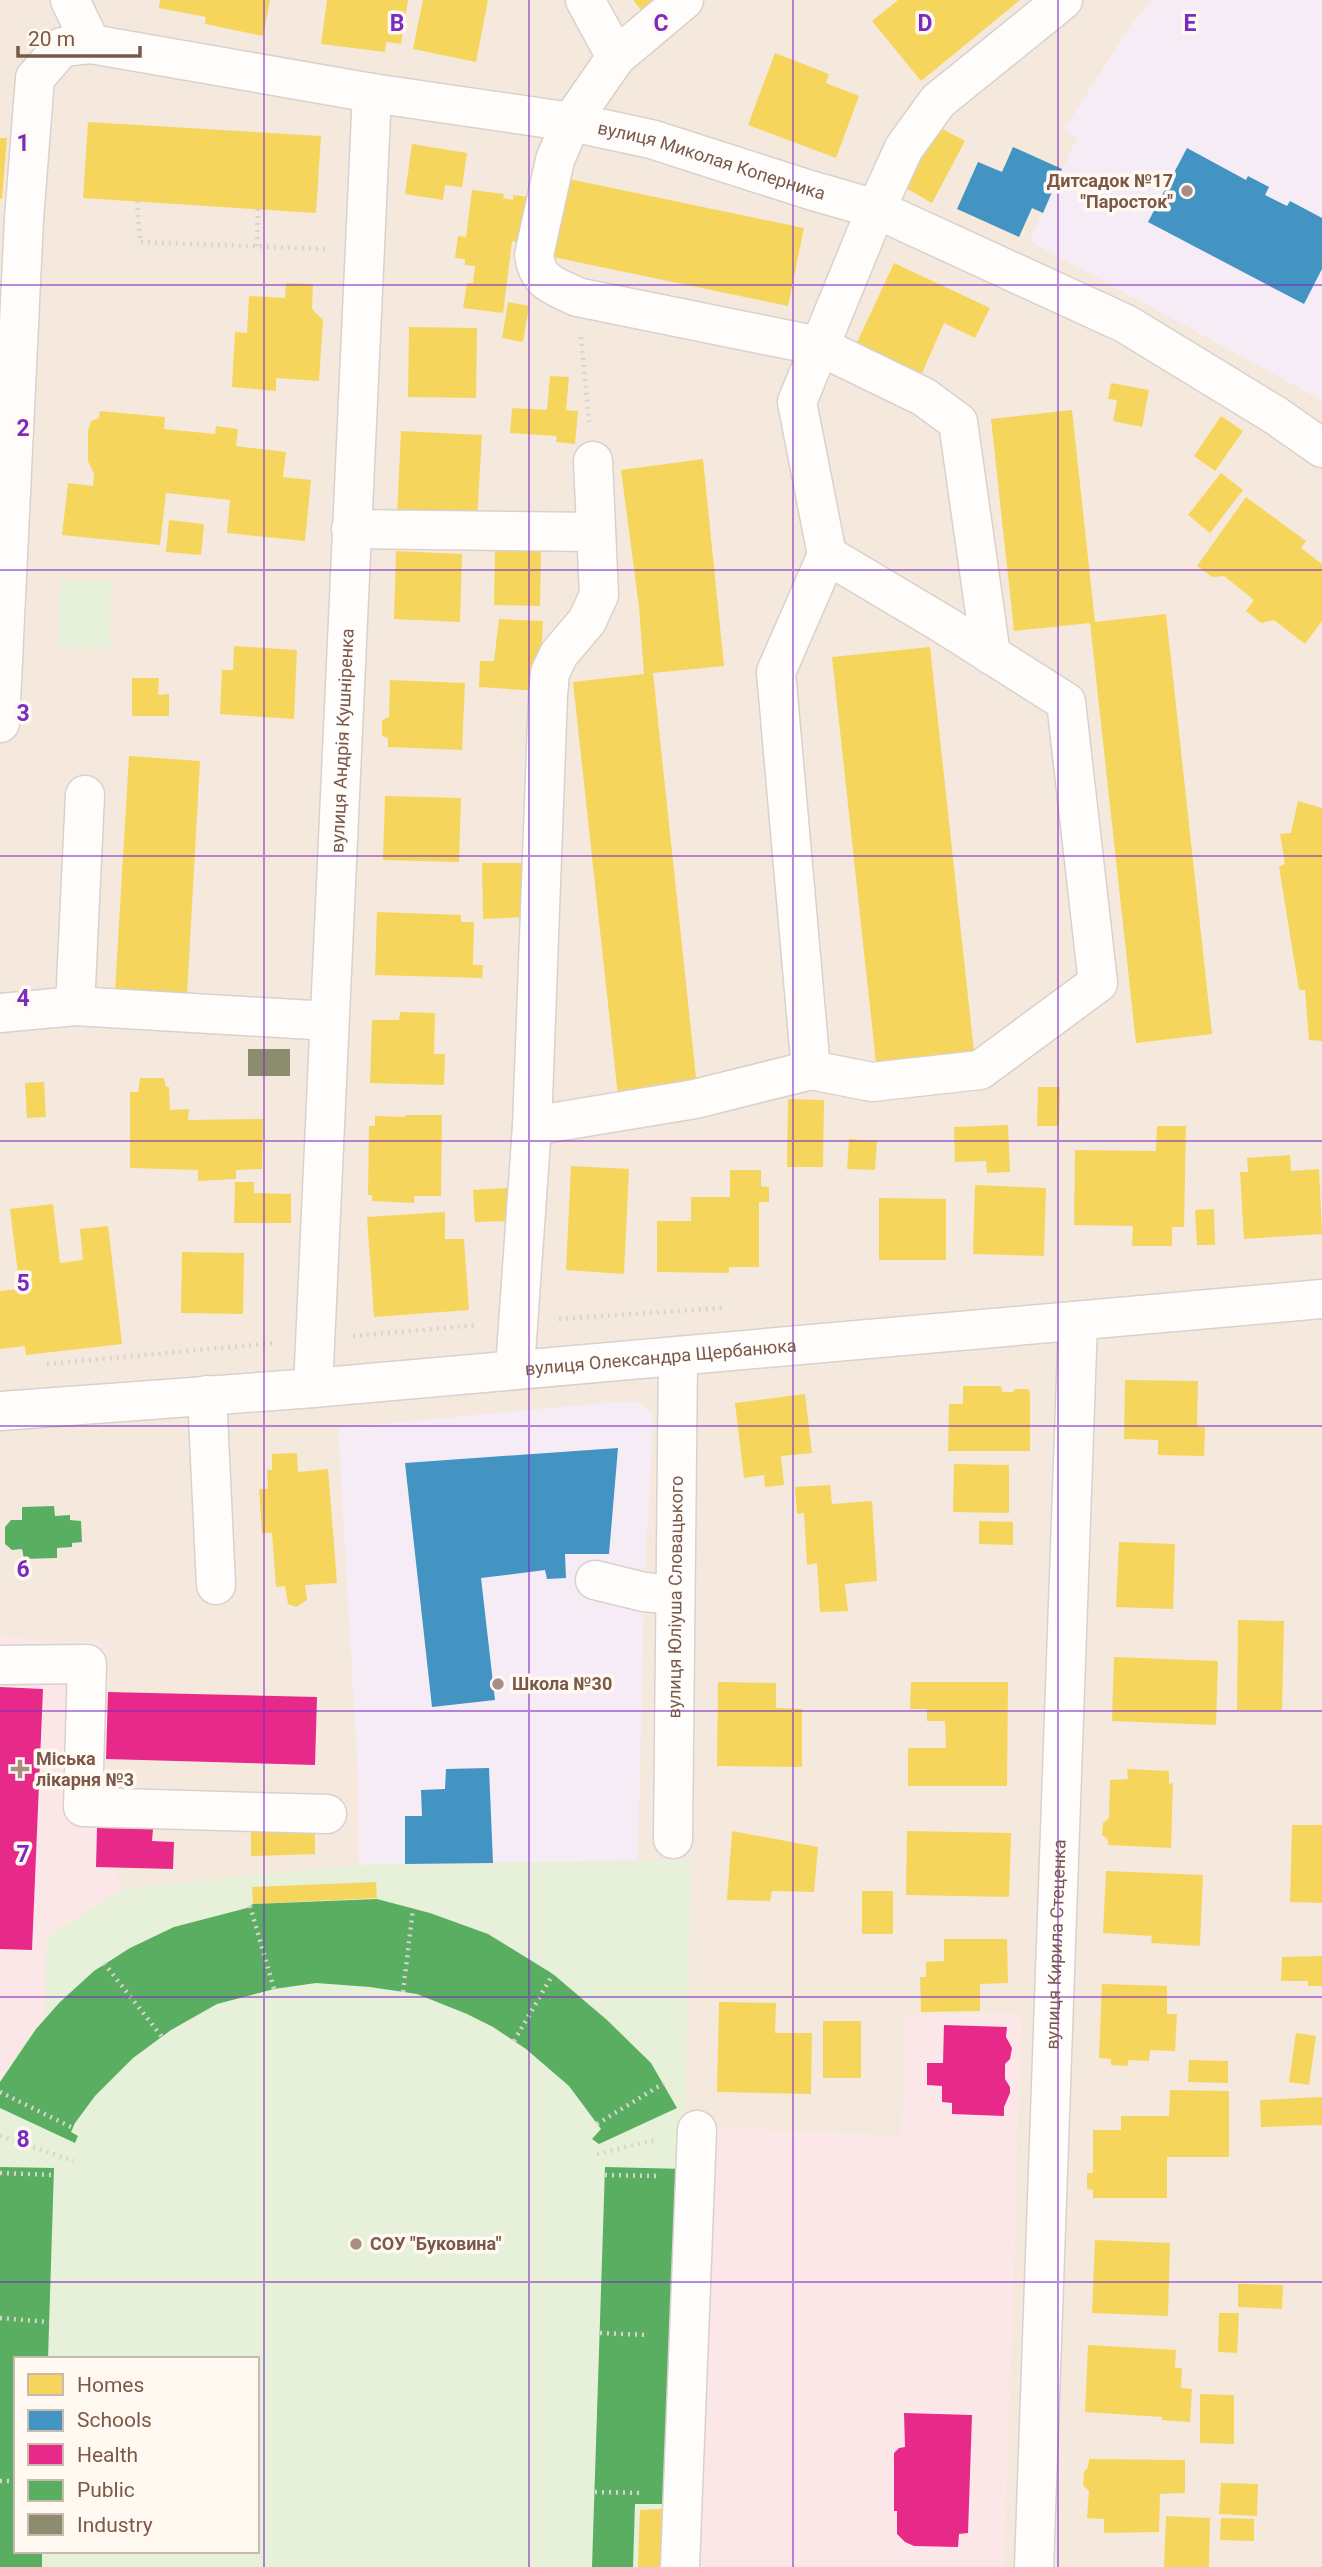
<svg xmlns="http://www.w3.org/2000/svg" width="1322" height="2567" font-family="Roboto,sans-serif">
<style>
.residential{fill:#f5e9de;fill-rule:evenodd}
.education{fill:#f5ecf5}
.medical{fill:#fbe7e7}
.green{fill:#e7f0d8;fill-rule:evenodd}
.homes{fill:#f6d55c}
.schools{fill:#4393c3}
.health{fill:#e7298a}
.public{fill:#5aae61}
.industry{fill:#8c8c6e}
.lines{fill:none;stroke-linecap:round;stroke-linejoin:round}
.minor-casing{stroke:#d9d1cc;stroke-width:41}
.path{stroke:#dcd3ce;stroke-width:4.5;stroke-dasharray:2 5;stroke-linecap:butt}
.minor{stroke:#fefdfc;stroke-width:38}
.grid{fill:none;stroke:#7b2cbf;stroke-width:2;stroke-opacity:0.55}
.poi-dot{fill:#a78f83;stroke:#fff9f1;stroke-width:2.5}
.labels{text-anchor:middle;stroke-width:7;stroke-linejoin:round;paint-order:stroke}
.street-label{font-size:18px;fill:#7b594a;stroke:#fff9f1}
.poi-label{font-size:18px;font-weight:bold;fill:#7b594a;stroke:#fff9f1;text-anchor:start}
.grid-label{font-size:23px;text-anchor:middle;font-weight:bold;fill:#7b2cbf;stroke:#fff9f1;stroke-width:7;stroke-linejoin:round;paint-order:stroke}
</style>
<rect width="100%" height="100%" fill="#f9f4ee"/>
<!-- residential -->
<path class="residential" d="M0 0H1153L1130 26 1064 130 1078 136 1030 241 1322 400V2567H1003L1021 2014 902 2136 715 2129 700 2567H0V2082L106 1759 108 1644 0 1637ZM358 1776 638 1859 359 1864ZM16 2359H257V2551H16Z"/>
<!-- education -->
<path class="education" d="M1153 0H1322V400L1030 241 1078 137 1064 130 1130 26Z
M625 1401H638L651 1413 653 1421 644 1592 638 1860 359 1865 358 1776 338 1428Z"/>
<!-- medical -->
<path class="medical" d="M0 1637 108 1644 106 1759 119 1891 47 1937 45 2019 22 2046 0 2082Z
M1021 2013 1003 2567H700L715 2129 901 2136 906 2015Z"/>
<!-- green -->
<path class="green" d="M60 580 111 581 110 649 58 647Z
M691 1860 685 2111 715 2129 700 2567H0V2082L22 2046 45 2019 47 1937 119 1891 139 1887 359 1865ZM16 2359H257V2551H16Z"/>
<!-- homes -->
<path class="homes" d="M160 0H270L263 36 205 24 206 17 159 8Z
M327 0H408L401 44 386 42 385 52 321 44Z
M423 0H488L476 62 413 49Z
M633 0H656L642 11Z
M898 0H1020L921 81 872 21Z
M775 53 829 74 826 83 859 96 836 158 748 125Z
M88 122 321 136 316 213 83 198Z
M939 127 965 141 932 203 906 188Z
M0 138H7L2 199H0Z
M412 144 467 153 462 187 445 185 443 200 405 194Z
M569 179 804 228 788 306 553 257Z
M472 190 504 194 503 198 513 200V195L530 197 524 244 512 241 503 313 463 308 467 283H473L475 266 465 265V259L455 258 458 236 466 237Z
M894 263 990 308 975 338 944 323 922 373 895 361 893 367 854 349Z
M286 283 313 284 312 309 323 320 319 381 276 378V391L232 387 235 332 247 333 249 296 285 298Z
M508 302 529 306 523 342 502 338Z
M409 327 477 328 476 398 408 397Z
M550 376 569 377 566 410 578 411 575 444 556 442 557 436 510 433 512 408 547 410Z
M1111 383 1149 390 1142 427 1113 421 1117 400 1108 399Z
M1072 410 1095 622 1166 614 1212 1034 1136 1043 1090 623 1014 631 991 419Z
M100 411 165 417 164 429 215 434 216 426 238 429 236 446 286 452 283 477 311 480 305 541 227 533 230 500 166 493 160 545 62 535 68 483 93 486 94 474 88 461V431L91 421 99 418Z
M1221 416 1243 431 1215 471 1194 456Z
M401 431 482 435 477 519 397 515Z
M703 459 724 666 653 673 697 1087 618 1096 573 682 644 674 639 607 621 470Z
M1221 473 1243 490 1210 533 1188 515Z
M1246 497 1306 541 1301 548 1322 564V621L1305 644 1274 620 1261 623 1246 611 1254 600 1224 576 1212 577 1197 566Z
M169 520 204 524 201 555 166 552Z
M495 549 541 550 540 606 494 605Z
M396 551 462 554 460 622 394 619Z
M499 619 543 621 539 691 479 687 480 661H494Z
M234 646 297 650 294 719 220 714 222 670H233Z
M930 647 975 1061 877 1072 832 657Z
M132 678H159L158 695 169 694V716H132Z
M390 680 465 683 462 750 388 747V738L382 736V720L389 717Z
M129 756 200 761 187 995 115 991Z
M385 796 461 798 459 862 383 860Z
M1298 801 1322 808V1041L1309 1040 1305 990H1299L1279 867 1285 864 1280 834 1291 833Z
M482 863H522L524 917 483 919Z
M377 912 461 915V922H474L473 965H483L482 978 375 975Z
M400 1012 435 1013 434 1054H445L444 1085 370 1083 372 1020H399Z
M140 1078H164L166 1087H169L170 1110 189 1109 188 1120 263 1119 262 1169 236 1170V1179L198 1181V1170L130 1168V1092H138Z
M44 1082 46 1117 27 1118 25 1083Z
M1038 1087H1060L1059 1126H1037Z
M788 1099 824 1100 823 1167H787Z
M405 1115H442L441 1196H414V1203L372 1201V1195H368L369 1126H375V1116L405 1117Z
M1008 1125 1010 1172 987 1173 986 1161 955 1162 954 1127Z
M1157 1126H1186L1184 1227H1172V1246H1132L1133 1226 1074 1225 1075 1150 1156 1151Z
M849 1139 877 1141 875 1170 847 1169Z
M1290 1155 1291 1171 1319 1169 1322 1234 1244 1239 1240 1172H1248L1247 1158Z
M571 1166 629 1169 624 1274 566 1270Z
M730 1170H761V1186L769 1187V1202H759V1267H729V1273L657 1272V1221H691V1197H730Z
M235 1182H254V1193L291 1194V1223H234Z
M975 1185 1046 1188 1044 1256 973 1254Z
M507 1188 509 1221 475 1222 473 1190Z
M879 1198 946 1199V1260H879Z
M53 1204 60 1263 83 1260 80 1229 108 1226 122 1344 26 1355 25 1346 0 1349V1291L20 1289 10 1209Z
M1214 1209 1215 1245H1197L1195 1210Z
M445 1212V1239H464L469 1310 374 1317 367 1217Z
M182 1252 244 1253 243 1314 181 1313Z
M1125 1380 1198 1381 1197 1427H1205L1204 1456 1158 1455V1440L1124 1439Z
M963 1386H1001L1002 1392H1013L1015 1389H1028L1030 1393V1451H948L949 1404H963Z
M805 1394 812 1453 781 1456 784 1485 765 1487 764 1475 744 1478 735 1403Z
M297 1453 298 1472 328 1469 337 1583 305 1585 307 1600 296 1607 288 1604 285 1586 276 1587 272 1533H262L259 1489H268L267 1470H272V1454Z
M954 1464 1009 1465V1513L953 1512Z
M830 1485 832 1504 872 1501 877 1581 845 1584 848 1611 820 1612 817 1563 807 1565 804 1513 797 1514 795 1487Z
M979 1521 1013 1522V1545L979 1544Z
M1119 1542 1175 1544 1173 1609 1116 1607Z
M1238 1620 1284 1621 1282 1710H1237Z
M1114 1657 1218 1661 1216 1725 1112 1721Z
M718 1682 776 1683V1708L802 1709V1767L717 1766Z
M911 1682H1008L1007 1786H908V1748H946L945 1721H927V1709H910Z
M1127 1769 1169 1771V1784L1173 1783 1171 1848 1108 1845V1839L1102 1835 1103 1823 1109 1818 1110 1780 1128 1779Z
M315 1822V1854L251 1856V1823Z
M1292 1825H1322V1903L1290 1902Z
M732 1831 818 1847 814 1892 772 1891 770 1901 727 1900Z
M907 1831 1011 1833 1009 1897 906 1895Z
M1106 1871 1203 1875 1200 1946 1151 1943 1152 1936 1103 1933Z
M376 1882 377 1898 253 1904 252 1887Z
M862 1891H893V1934H862Z
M944 1939H1007L1008 1983 980 1984V2011L921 2012 920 1977H926V1962L944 1961Z
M1322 1956V1986H1308V1981H1281L1282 1957Z
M1102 1984 1167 1986V2014H1177L1175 2051 1150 2050 1149 2061 1128 2060V2066L1111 2065V2059L1099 2058Z
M719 2002 776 2003 775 2033H812L811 2094 717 2092Z
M823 2021H861V2078H823Z
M1296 2033 1316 2036 1309 2085 1289 2082Z
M1189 2060 1228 2061V2083L1188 2082Z
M1170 2090 1229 2091V2157H1167V2198H1093V2190L1087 2189V2173H1093V2130H1121V2116H1169Z
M1322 2097V2125L1261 2127 1260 2100Z
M1095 2240 1170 2243 1168 2316 1092 2313Z
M1238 2284 1283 2285 1282 2309 1238 2307Z
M1219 2313H1239L1237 2353 1218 2352Z
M1088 2345 1176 2350 1175 2368H1182L1181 2388 1192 2389 1190 2422 1162 2420V2417L1085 2412Z
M1200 2394 1234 2395V2444L1200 2443Z
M1089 2459 1185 2460V2493L1160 2494 1159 2532 1104 2533V2519L1087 2518 1089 2491 1083 2485 1084 2472 1088 2467Z
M1221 2483 1258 2484 1257 2516 1219 2514Z
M677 2508 676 2567H638L640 2510Z
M1166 2516 1210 2518 1209 2567H1164Z
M1221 2518 1254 2519V2541L1220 2540Z"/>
<!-- schools -->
<path class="schools" d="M1013 147 1062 169 1043 213 1032 208 1019 237 957 209 978 162 1002 172Z
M1187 148 1246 180 1248 176 1269 187 1265 195 1287 206 1290 201 1322 218V269L1304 304 1148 222Z
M618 1448 609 1554H565L566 1578 547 1579 545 1570 481 1578 495 1700 432 1707 405 1463Z
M489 1768 493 1863 405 1864V1816H422L421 1790 445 1789 446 1769Z"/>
<!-- health -->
<path class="health" d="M0 1687 43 1689 32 1950 0 1949Z
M108 1692 317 1697 315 1765 106 1759Z
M97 1828 153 1829 152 1841 174 1842 173 1869 96 1867Z
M944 2025 1007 2027 1006 2037 1012 2048 1010 2059 1005 2064V2079L1010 2087V2093L1004 2107V2116L952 2114V2103L942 2102V2086L927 2085V2063H943Z
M904 2413 972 2415 968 2533 959 2534 958 2547 914 2546 905 2542 897 2534V2511H894V2453L899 2448 905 2447Z"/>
<!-- public -->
<path class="public" d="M54 1506 55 1516 70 1515V1520L81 1521 82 1542 72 1543V1547L57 1548V1558L24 1559 22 1549 12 1550 5 1544V1527L11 1520H22V1507Z
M377 1899 430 1913 488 1934 553 1974 607 2020 651 2063 677 2108 599 2144 592 2139 601 2129 569 2086 526 2049 493 2027 467 2014 417 1994 370 1987 316 1983 274 1989 217 2004 171 2030 133 2058 95 2096 75 2123 71 2132 78 2136 75 2143 0 2108V2082L36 2029 60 2002 94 1971 130 1948 174 1927 247 1908 253 1904Z
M0 2167 54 2168 48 2359H16V2551L42 2553V2567H0Z
M605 2167 685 2169 675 2504H635L633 2567H592Z"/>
<!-- industry -->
<path class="industry" d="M248 1049H290V1076H248Z"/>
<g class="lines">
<defs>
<g id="minor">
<path id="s1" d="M70 0 91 44 372 93 571 122 651 139 810 190 876 209 1126 324 1275 415 1322 448"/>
<path d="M585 0 616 57"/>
<path d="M684 0 616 57 571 122 555 160 534 255C538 284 554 285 577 297L819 346 924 397 958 422 991 655"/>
<path d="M351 529 596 532"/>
<path d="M0 723 24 219 35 78 62 47 91 44"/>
<path d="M75 1006 85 795"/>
<path d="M0 1013 75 1006 329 1021"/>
<path d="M811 1070 872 1082 980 1070 1098 983 1066 702 943 624 827 555"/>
<path d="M532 1126 695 1099 811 1070 776 672 827 555 797 402 876 209 904 148 938 101 1063 0"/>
<path d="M515 1368 532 1126 548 695 550 673 559 654 587 621 599 595 593 461"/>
<path id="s2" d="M313 1388 372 93"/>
<path d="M207 1395 216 1585"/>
<path id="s3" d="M0 1411 313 1388 1322 1299"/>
<path d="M595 1580 644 1592 675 1595"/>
<path d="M0 1665 87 1664 83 1807 327 1814"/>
<path id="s4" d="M673 1839 678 1356"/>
<path d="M680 2567 697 2130"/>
<path id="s5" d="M1034 2567 1078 1321"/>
</g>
</defs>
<!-- minor casing -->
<use href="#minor" class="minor-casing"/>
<!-- path -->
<path class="path" d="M137 201 140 242 325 249
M257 246 258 209
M581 337 589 422
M559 1319 722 1308
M353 1336 477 1325
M47 1364 275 1343
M250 1906 274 1989
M104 1963 162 2037
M403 1992 413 1909
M514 2041 553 1974
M0 2092 73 2128
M597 2124 664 2083
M0 2136 74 2161
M597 2154 655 2140
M0 2173 54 2175
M605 2175 657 2176
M0 2318 49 2322
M600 2333 648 2335
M0 2481H16
M595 2492 643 2493"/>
<!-- minor -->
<use href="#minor" class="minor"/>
</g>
<!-- grid -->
<path class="grid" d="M264 0V2567M529 0V2567M793 0V2567M1058 0V2567M0 285H1322M0 570H1322M0 856H1322M0 1141H1322M0 1426H1322M0 1711H1322M0 1997H1322M0 2282H1322"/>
<!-- markers -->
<g class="poi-dot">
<circle cx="1187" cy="191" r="7"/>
<circle cx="498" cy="1684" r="7"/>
<path d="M16.5 1758.5h7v7h7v7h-7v7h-7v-7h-7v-7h7z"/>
<circle cx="356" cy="2244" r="7"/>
</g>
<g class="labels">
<!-- street labels -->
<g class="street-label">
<text dy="6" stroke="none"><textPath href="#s1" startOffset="681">вулиця Миколая Коперника</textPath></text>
<text dy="6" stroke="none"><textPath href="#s2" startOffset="648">вулиця Андрія Кушніренка</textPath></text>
<text dy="6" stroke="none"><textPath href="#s3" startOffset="663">вулиця Олександра Щербанюка</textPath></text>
<text dy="6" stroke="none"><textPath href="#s4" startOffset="242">вулиця Юліуша Словацького</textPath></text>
<text dy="6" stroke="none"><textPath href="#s5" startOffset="623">вулиця Кирила Стеценка</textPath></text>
</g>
<!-- poi labels -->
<g class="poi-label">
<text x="1173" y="187" text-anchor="end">Дитсадок №17<tspan x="1173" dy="21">"Паросток"</tspan></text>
<text x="512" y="1690">Школа №30</text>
<text x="36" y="1765">Міська<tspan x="36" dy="21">лікарня №3</tspan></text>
<text x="370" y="2250">СОУ "Буковина"</text>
</g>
</g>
<g class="grid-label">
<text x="397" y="31">B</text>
<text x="661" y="31">C</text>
<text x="925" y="31">D</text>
<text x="1190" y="31">E</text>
<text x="23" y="151">1</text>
<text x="23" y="436">2</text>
<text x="23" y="721">3</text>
<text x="23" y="1006">4</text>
<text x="23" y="1291">5</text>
<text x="23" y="1577">6</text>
<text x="23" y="1862">7</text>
<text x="23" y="2147">8</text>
</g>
<!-- legend -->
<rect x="14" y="2357" width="245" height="196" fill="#fff9f1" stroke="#cab9ae" stroke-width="2"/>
<rect x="28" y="2374" width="35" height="21" fill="#f6d55c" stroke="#cab9ae" stroke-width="2"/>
<text x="77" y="2392" font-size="21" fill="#7b594a">Homes</text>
<rect x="28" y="2410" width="35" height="21" fill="#4393c3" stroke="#cab9ae" stroke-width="2"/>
<text x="77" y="2427" font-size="21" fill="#7b594a">Schools</text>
<rect x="28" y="2444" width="35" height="21" fill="#e7298a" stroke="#cab9ae" stroke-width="2"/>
<text x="77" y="2462" font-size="21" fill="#7b594a">Health</text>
<rect x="28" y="2480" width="35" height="21" fill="#5aae61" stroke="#cab9ae" stroke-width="2"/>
<text x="77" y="2497" font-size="21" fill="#7b594a">Public</text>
<rect x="28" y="2514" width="35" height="21" fill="#8c8c6e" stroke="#cab9ae" stroke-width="2"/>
<text x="77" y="2532" font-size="21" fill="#7b594a">Industry</text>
<!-- scale -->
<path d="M18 46v10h122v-10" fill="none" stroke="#7b594a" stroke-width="3.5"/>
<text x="28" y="46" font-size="21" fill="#7b594a" stroke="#fff9f1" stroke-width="5" paint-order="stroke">20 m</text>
</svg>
